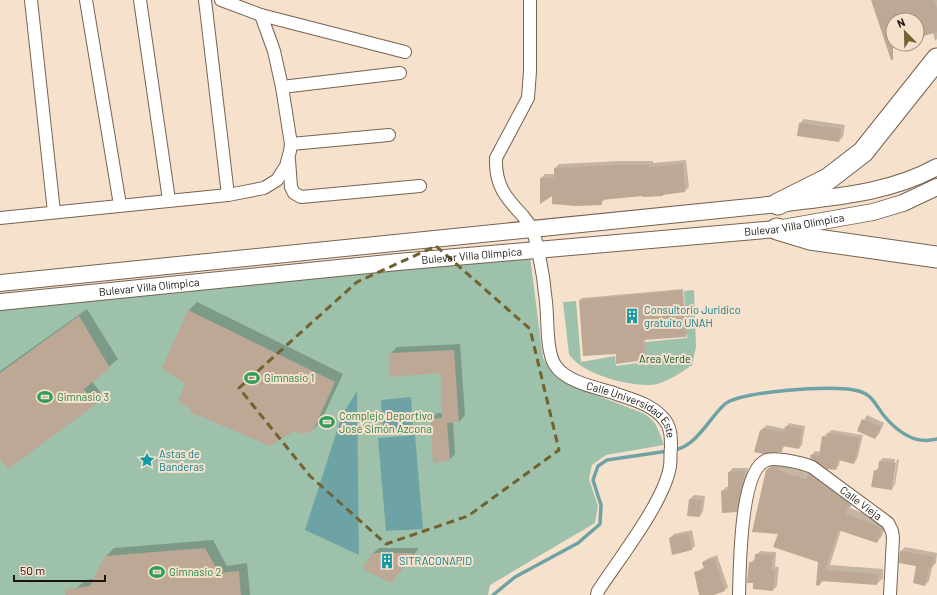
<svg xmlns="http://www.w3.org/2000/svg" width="937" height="595" font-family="Barlow,sans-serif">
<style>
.green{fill:#9dc1ab}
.water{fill:#6ea3a6}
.shadow{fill:#0003}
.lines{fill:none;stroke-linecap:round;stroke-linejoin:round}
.stream{stroke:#6ea3a6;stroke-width:3.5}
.building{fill:#bca894}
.street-casing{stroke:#766351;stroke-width:14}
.secondary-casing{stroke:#766351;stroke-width:18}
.highway-casing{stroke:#766351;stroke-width:23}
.street{stroke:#fff;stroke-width:12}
.secondary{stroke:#fff;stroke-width:16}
.highway{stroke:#fff;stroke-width:21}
.marked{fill:none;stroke:#71622f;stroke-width:3;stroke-dasharray:8 5;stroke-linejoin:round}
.labels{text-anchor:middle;stroke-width:4;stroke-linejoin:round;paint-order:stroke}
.street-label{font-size:11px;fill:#1b140d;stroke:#f6e1cc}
.culture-label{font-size:11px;fill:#0d838f;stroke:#f6e1cc;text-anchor:start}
.park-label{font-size:11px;fill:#115636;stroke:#f6e1cc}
.leisure-label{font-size:11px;fill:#27864d;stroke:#f6e1cc;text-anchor:start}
</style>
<rect width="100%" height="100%" fill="#f6e1cc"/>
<!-- green -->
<path class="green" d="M530 257 543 358C561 386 598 395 627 407 634 410 645 413 650 418 658 425 660 435 664 445L606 455 592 465 589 479 598 506 595 523 490 585 488 595H0V309Z
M694 290 696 347 692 365C682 372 669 381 657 384 635 389 580 374 569 354L563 302 576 301 581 362 615 356 616 366 646 362 645 342 687 338 684 291Z"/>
<!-- water -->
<path class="water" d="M357 391 359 555 305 530 342 415Z
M411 397 413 428 383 431 381 400Z
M415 435 423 529 386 531 378 438Z"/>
<!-- shadow -->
<path class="shadow" d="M872 0H937V39L935 41 933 32 917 37V20H893V44Z
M804 119 845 125 843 137 839 141 800 123Z
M686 160 689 187 685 191 605 199 601 204 553 195 541 178 545 174H555V168L559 164 621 161H653V163Z
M683 289 687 334 685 336 645 339 646 358 644 359 617 353 580 300 582 298Z
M197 302 343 374 321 421 313 430 163 367 189 310Z
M87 309 118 359 92 381 103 396 95 404 8 467 0 457V371Z
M460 344 465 415 459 422H453L455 454 449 460 431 419 437 413H443V395L441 371 391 353 397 347Z
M867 415 884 423 879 434 875 438 858 431Z
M789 423 805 426 802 445 799 448 785 445 781 451 761 430 767 425 785 429Z
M832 430 863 435 857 459 854 463 840 459 839 465 836 469 812 455 815 451 820 452 823 437Z
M883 458 895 459 891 486H893L897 459 899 460 895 485 891 489 875 471 879 467 880 461Z
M773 465 791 466 790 468 810 473 815 469 855 498 850 508 887 522 882 536 877 542 841 530 830 565 883 569V578L877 584 824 580 819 585V561L779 533 767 471Z
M733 468H748L740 507 736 511 722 491 726 487H729V472Z
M694 495 705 496 703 512 699 516 690 499Z
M692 530 695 546 691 550 670 538 674 534Z
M213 540 227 566 247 563 250 595H77V588L85 580 94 579 105 557 114 548Z
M905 547 937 553 936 563 932 567 929 581 925 585 917 566 900 562 901 551Z
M379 548H419L391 582 372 554Z
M760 551 776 552 775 567H779L777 586 773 590 750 563 755 559 756 555Z
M717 555 728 587 724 591 700 595 695 573 705 567 703 562 707 559Z"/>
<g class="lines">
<!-- stream -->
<path class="stream" d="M674 450C697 446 709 418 725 404 741 391 834 385 854 390 873 393 875 405 885 417 898 432 916 445 937 439
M493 595 515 577 578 543 600 524 601 505 593 480 598 466 607 460 668 451"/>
</g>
<!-- building -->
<path class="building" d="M871 0H934L937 9V32L917 38V20H893V60H891Z
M799 123 841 129 839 142 797 136Z
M683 164 685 192 663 195V196L643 197V196L601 200 602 205 576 206 552 204V196L540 204V178H554V168L616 165H649V167Z
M682 290 686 337 643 340 645 360 616 364V354L583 356 579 300Z
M188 310 335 382 313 431 302 434 294 431 270 446 190 412 191 409 178 402 185 384 162 368Z
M79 316 110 368 84 389 95 405 8 469 0 459V373Z
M454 350 459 422 447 423 450 461 433 463 430 419 442 418 441 397 442 396 440 373 389 377 390 353Z
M862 419 881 427 875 439 857 431Z
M785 426 802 429 799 449 783 446 782 452 764 454 754 452 760 430H762L763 428 784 433Z
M827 433 860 438 854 464 838 460 836 470 827 469 810 458 811 454 819 456 822 436 827 437Z
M879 461 896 463 892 490 871 487 874 470 878 471Z
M770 467H778L777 470 786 472 785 474 806 479 808 474 850 504 845 514 882 528 877 543 838 530 825 570 878 574 877 585 821 581 819 586 816 585 818 562 773 547 778 534 752 532 766 470Z
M745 471 737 512 722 513 721 491 728 490V472Z
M689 499 702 500 700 517 687 516Z
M688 533 692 550 672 555 669 538Z
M205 548 219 573 239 571 241 595H65V589L90 586 105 556Z
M900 551 934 557 932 568 929 567 925 586 913 583 916 566 899 563Z
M372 553H414L391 583 362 569Z
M755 554 773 555 771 570 775 571 773 591 753 589V583H747L749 562 754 563Z
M714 558 725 591 714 595H699L694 572 704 569 702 562Z"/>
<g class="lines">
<defs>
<g id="street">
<path d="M31 0 54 212"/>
<path d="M86 0 120 205"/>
<path d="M140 0 169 200"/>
<path d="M205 0 228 195"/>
<path d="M221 0 261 15 405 52"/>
<path id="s1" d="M530 0V71L528 98 496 158C495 185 505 197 523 216 527 222 532 226 534 234 540 256 544 279 546 302 548 319 546 351 555 365 565 381 593 387 611 392 629 399 651 403 664 419 671 427 671 437 671 448 670 453 671 460 670 466 665 501 618 560 598 591L597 595"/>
<path d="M282 87 400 73"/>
<path d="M291 144 389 135"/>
<path d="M289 160 291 187 294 193 301 197 420 186"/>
<path d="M0 218 228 195 264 188 277 180 286 166 290 151 291 144 282 87 274 51 261 15"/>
<path id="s2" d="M739 595C740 570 739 469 767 460 776 457 803 463 812 467L888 523 892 531 893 538 890 595"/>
</g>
<g id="secondary">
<path d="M0 283 778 204C832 197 888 194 937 167"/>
<path id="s3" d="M0 302 398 262 777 229 873 212 903 203 937 187"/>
</g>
<path id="highway" d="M778 204 828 179 863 152 937 59
M777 229 810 239 937 257"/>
</defs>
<!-- street casing -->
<use href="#street" class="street-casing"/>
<!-- secondary casing -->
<use href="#secondary" class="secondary-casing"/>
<!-- highway casing -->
<use href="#highway" class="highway-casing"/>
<!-- street -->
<use href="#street" class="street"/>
<!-- secondary -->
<use href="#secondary" class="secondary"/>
<!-- highway -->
<use href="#highway" class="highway"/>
</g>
<!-- marked area -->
<path class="marked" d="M436 246 530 329 559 450 468 516 386 544 310 476 239 388 357 282Z"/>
<!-- icons -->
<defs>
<symbol id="building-bare" viewBox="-9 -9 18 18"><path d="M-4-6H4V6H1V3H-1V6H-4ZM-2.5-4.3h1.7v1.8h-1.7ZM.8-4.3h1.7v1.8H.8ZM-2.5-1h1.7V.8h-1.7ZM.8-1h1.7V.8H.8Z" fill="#0f9aa8" stroke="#f6e1cc" stroke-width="2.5" paint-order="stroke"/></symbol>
<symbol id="stadium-bare" viewBox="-9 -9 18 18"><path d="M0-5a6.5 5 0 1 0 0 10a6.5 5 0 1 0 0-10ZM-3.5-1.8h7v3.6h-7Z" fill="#2e9e5b" stroke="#f6e1cc" stroke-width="2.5" paint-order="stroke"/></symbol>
<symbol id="sight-bare" viewBox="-9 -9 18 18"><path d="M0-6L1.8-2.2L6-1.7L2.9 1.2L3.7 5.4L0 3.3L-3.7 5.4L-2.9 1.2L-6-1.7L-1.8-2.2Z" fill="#0f9aa8" stroke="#f6e1cc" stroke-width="2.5" paint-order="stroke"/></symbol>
</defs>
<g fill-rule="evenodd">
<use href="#building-bare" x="621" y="305" width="22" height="22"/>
<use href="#stadium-bare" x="241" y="367" width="22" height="22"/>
<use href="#stadium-bare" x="34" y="386" width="22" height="22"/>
<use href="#stadium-bare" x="316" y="411" width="22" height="22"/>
<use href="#sight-bare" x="136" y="449" width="22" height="22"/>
<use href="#building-bare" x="376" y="550" width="22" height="22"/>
<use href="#stadium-bare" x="146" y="561" width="22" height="22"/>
</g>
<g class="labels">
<!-- street labels -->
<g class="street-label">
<text dy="4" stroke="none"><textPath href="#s3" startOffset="798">Bulevar Villa Olímpica</textPath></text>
<text dy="4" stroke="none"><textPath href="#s3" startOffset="474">Bulevar Villa Olímpica</textPath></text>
<text dy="4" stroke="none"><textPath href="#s3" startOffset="150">Bulevar Villa Olímpica</textPath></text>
<text dy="4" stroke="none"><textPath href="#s1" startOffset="478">Calle Universidad Este</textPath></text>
<text dy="4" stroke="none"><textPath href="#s2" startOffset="249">Calle Vieja</textPath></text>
</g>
<!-- culture labels -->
<g class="culture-label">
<text x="644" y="314">Consultorio Juridico<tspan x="644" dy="13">gratuito UNAH</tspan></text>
<text x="159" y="458">Astas de<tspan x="159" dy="13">Banderas</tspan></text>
<text x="399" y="565">SITRACONAPID</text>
</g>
<!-- park labels -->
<g class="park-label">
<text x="665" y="363">Area Verde</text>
</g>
<!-- leisure labels -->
<g class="leisure-label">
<text x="264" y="382">Gimnasio 1</text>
<text x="57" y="401">Gimnasio 3</text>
<text x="339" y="420">Complejo Deportivo<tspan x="339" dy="13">José Simón Azcona</tspan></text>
<text x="169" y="576">Gimnasio 2</text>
</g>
</g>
<!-- north arrow -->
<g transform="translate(905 32) rotate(337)"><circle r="19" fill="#f6e1cc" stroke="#9e8f80"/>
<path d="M0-3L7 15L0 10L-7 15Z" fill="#71622f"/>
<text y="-6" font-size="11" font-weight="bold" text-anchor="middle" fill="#1b140d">N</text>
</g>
<!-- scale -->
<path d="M14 575v6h91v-6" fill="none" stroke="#1b140d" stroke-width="2"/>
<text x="20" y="575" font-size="12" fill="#1b140d" stroke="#f6e1cc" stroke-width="3" paint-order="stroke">50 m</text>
</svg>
